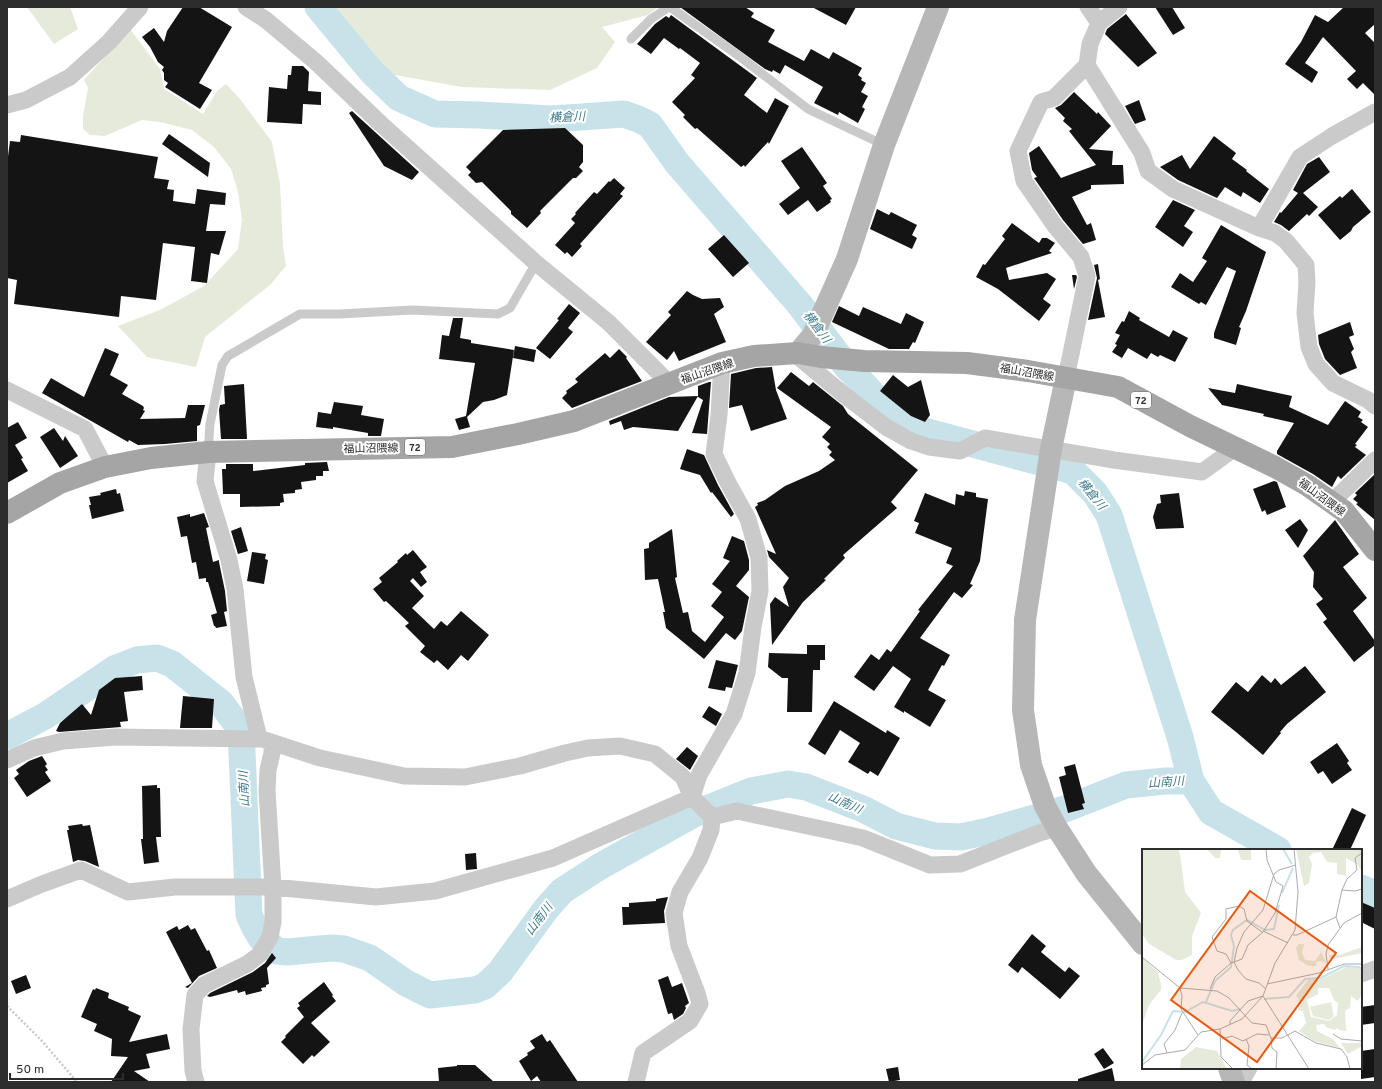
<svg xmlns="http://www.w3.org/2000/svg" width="1382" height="1089" font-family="Overpass,'Noto Sans JP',sans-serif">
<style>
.green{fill:#e6eadb}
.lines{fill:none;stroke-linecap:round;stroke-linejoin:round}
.river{stroke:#c8e2e9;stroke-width:27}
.building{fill:#141414}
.path{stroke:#cacaca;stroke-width:2.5;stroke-dasharray:2 2;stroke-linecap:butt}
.lane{stroke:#cacaca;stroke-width:9}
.street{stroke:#cacaca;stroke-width:17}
.secondary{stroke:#b7b7b7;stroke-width:22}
.primary{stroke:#a5a5a5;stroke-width:22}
.labels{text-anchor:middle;stroke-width:4;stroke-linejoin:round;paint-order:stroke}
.shield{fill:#fff;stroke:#6c6c6c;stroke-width:1}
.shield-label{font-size:10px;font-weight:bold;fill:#2d2d2d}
.street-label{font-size:11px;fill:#2d2d2d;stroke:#fff}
.water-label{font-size:12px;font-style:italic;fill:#3f7b8b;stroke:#fff}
.inset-river{fill:none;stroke:#c8e2e9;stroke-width:2}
.inset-road{fill:none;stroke:#ababab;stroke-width:1}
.view{fill:#e8590c;fill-opacity:0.15;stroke:#e8590c;stroke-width:2}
.inset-edge{fill:none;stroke:#2d2d2d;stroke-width:2}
</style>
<rect width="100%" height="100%" fill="#fff"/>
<!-- green -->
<path class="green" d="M27 7H70L78 29 54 44Z
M335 7H658L648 15 602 27 615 42 597 68 550 90 462 87 389 74Z
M130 29 160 69 164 89 203 114 217 91 226 84 240 99 272 142 280 184 283 247 286 266 271 284 205 337 196 367 147 357 118 326 160 310 204 286 238 249 242 220 238 192 231 169 214 147 192 130 160 122 142 120 105 136 90 135 83 129V116L88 88 84 80Z"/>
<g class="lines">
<!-- river -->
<path class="river" d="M318 7 371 71 399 98 435 114 480 115 552 119 624 114 638 119 650 125 677 163 800 305 847 367 895 417 917 429 1073 471 1095 493 1109 515 1180 737 1191 781 1211 812 1278 850
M7 736 45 716 116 668 137 660 157 658 172 664 221 703 241 730 249 915 254 926 261 938 277 951 287 952 331 948 344 949 370 958 406 983 430 995 475 990 485 986 500 972 546 909 562 891 599 867 694 814 751 791 788 784 806 787 863 809 896 826 935 836 961 837 989 831 1065 809 1126 785 1166 781H1191
M1361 888 1375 894"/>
</g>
<!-- building -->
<path class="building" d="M183 7H199L232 27 199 83 212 90 200 109 165 87 168 83 164 80V73L162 70 164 67 158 62 150 47 142 37 154 28 164 42 167 31Z
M680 7H745L754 13 751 17 775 30 768 42 804 61 811 49 829 59 833 52 862 68 858 75 862 78 861 80 866 83 861 92 868 96 862 107 865 109 858 123 839 112 838 115 814 103 823 87 785 65 780 74 773 70 772 72 765 69Z
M812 7H856L846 25Z
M1155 7H1172L1185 28 1173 35Z
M1344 7H1375V24L1365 33 1375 43V95L1363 83 1357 89 1347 79 1356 71 1323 37 1305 63 1318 72 1312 83 1285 64 1301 42 1315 15 1328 22Z
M1126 14 1157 53 1138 67 1105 34 1107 29Z
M671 15 757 78 744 95 767 113 775 98 789 106 769 144 768 142 745 167 744 165 741 167 697 128 695 129 683 117 685 115 672 102 695 78 691 75 700 63 680 48 679 49 664 38 651 54 637 44 655 24 666 16 669 18Z
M292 66H303L309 72 308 91 321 92V105L303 104 302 124 267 122 269 87 287 89 288 75H291Z
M1074 92 1097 114 1098 112 1111 126 1089 149 1113 151 1112 165H1123L1124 184 1091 185V189L1072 197 1087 225 1091 223 1096 240 1083 244 1063 220 1034 178 1037 177 1032 170 1029 153 1039 146 1061 178 1096 165 1069 131 1072 129 1063 121 1065 118 1055 108 1061 105Z
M1139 100 1146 120 1135 124 1125 106Z
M352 111 419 172 412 180 384 166 349 113Z
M565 128 583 145V162L579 167 583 171 576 178H573L540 211 541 213 527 228 511 214V211L482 182 476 183 468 175 471 172 466 167 503 130Z
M169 134 210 163 208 177 162 144Z
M21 135 158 157 154 178 169 180 167 189 174 190 173 201 195 204 197 189 226 193 225 205 210 204 206 231H226L219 255 211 253 207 283 191 281 195 247 163 243 156 300 121 296 119 317 14 304 17 280 7 278V164L10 141 20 142Z
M1214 136 1236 153 1232 159 1247 170 1246 171 1269 189 1260 203 1243 192 1241 197 1225 187 1217 198 1178 180 1160 167 1182 155 1190 169Z
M802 147 827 183 823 186 832 199 830 200 831 202 817 212 808 200 788 215 779 204 800 188 781 161Z
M1319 157 1330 172 1303 193 1318 207 1309 216 1307 214 1289 231 1281 225 1274 222 1280 212 1281 213 1298 193 1293 190 1307 164Z
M614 178 625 188 620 194 623 196 580 244 582 246 572 257 567 252 565 254 555 245 575 223 571 219 576 214 575 213 594 192 597 194 609 181 610 182Z
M1352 189 1371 212 1353 227 1351 231 1340 240 1318 215 1340 196 1342 198Z
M1173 200 1195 210 1184 226 1193 232 1183 247 1155 227Z
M877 209 889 215 891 212 917 225 912 235 917 238 912 249 870 229Z
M1012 223 1039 243 1042 238H1047L1055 243 1049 251 1052 253 1006 268 1009 280 1047 273 1056 279 1043 299 1051 305 1039 321 998 289 976 277 983 264 985 265 1005 239 1002 236Z
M1221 225 1266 252 1246 311 1239 327 1241 328 1236 345 1214 338V333L1236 271 1227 267 1206 305 1201 302 1199 304 1171 287 1180 273 1193 282 1207 261 1202 258Z
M724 235 749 263 733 277 708 249Z
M1098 264 1100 279 1098 280 1105 317 1088 320 1097 278 1094 265Z
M1072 275H1076L1077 277 1074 289Z
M687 291 693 295 702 299 720 298 724 307 714 314 726 342 679 361 674 351 667 360 646 342 671 315 668 312Z
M569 304 580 313 568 328 573 332 550 359 536 348 559 320 557 319Z
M839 306 859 316 863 307 901 324 906 313 924 322 915 343 913 342 909 349H889L832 322Z
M1129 311 1140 318 1139 320 1169 337 1173 330 1188 338 1175 362 1160 355 1158 357 1151 353 1147 359 1128 348 1122 358 1112 352 1117 345 1115 344 1120 335 1115 333 1122 321 1124 322Z
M453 318H463L460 338 471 340V343L514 350 507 395 494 400 483 402 467 417 470 427 459 430 455 419 466 416 475 363 439 359 442 335 449 336Z
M1350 322 1354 335 1349 337 1354 349 1351 352 1357 368 1340 375 1325 359 1319 344 1318 335Z
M515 346 536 350 534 362 513 358Z
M105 348 119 354 110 375 128 385 122 394 143 406 144 408 143 410 145 411 140 419 185 418 188 405H205L200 425 197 426V441L165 444 138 445 129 440 128 442 42 393 51 378 84 397Z
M619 349 627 357 626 358 642 381 572 408 562 398 567 393 566 391 578 382 575 379 605 353 610 358Z
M772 367 776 390 787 419 751 431 742 405 729 408 731 374 756 368Z
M791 372 809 386 813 382 843 406 848 414 918 470 891 502 897 508 843 555 845 558 824 579 826 580 803 602 772 645 770 604 775 597 789 607 783 587 789 578 769 557 767 550 776 554 755 507 758 505 757 503 765 500 785 486 819 471 835 460 829 455 832 452 827 447 830 444 822 437 831 427 777 388Z
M893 375 908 387 921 380 930 415 925 422 911 416 880 391Z
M709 382H711L707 434 692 433 703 400 698 397V396L678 431 633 427 624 430 621 421 610 425 609 421 669 397 698 396V386Z
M244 384 247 439H221L219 410 220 405 225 404 224 386Z
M1237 384 1292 396 1289 407 1328 425 1345 401 1361 412 1358 417 1363 420 1361 422 1368 427 1355 444 1357 445 1355 447 1366 455 1341 479 1338 476 1332 487 1313 474 1277 454V451L1294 423 1263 416 1264 414 1222 405 1208 388 1235 393Z
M334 402 363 406 361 415 384 419 381 436H368V433L333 427V429L316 427 318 412 331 414Z
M18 422 27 438 15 445 23 458 21 459 28 471 7 483V428Z
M54 428 63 441 65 436 78 456 60 468 40 437Z
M687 449 704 455 718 485 734 514 731 517 712 492 711 493 700 475 680 469Z
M327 462 329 471H323V476H316V480L301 482 302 489 295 490V493L283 494 284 502 280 503V506L240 507V494H223L222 469H226V464H253V471L305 465V463Z
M1375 474V520L1356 504 1358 503 1353 499 1357 495 1355 493Z
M1274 481 1277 482 1286 507 1267 515 1265 510 1262 512 1253 489Z
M116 489 117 494 120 493 124 511 92 519 89 505H91L89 497 101 495 100 493Z
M965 491 976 493V497L988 499 980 561 970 584 973 585 962 598 954 592 920 638 950 655 944 666 942 665 928 690 946 700 930 727 904 711V713L894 707 911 679 893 666 874 691 854 677 871 654 879 660 887 649 891 652 920 611 918 610 953 566 946 563 952 548 915 533 919 523 914 521 925 493 955 505 956 494 964 496Z
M1179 493 1184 528 1156 529 1153 517 1157 504 1161 503 1160 495Z
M204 513 209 527 206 528 213 562 219 560V562L225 591 227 611 224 612 227 626 216 628 215 626H214L211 615 217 613 208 582H206V578L199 579 196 562 192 563 187 536 181 537 177 517 190 514V517Z
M1300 519 1308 530 1298 548 1285 530Z
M1335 520 1359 554 1343 567 1367 598 1353 611 1375 641V645L1354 662 1323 622 1327 619 1316 604 1323 599 1313 587 1314 572 1303 556Z
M241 527 248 551 238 554 231 531Z
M672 529 677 577 675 578 683 613 688 612 692 631 705 642 724 617 711 606 722 592 712 584 730 561 723 558 732 536 744 541 749 560V570L736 586 749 597 742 631 735 640 726 633 704 659 666 628 663 612H665L658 579 645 580 644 549 649 548V543Z
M413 550 427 567 420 572 427 582 421 587 413 578 410 581 424 596 412 608 434 629 441 621 447 626 461 611 489 635 468 661 461 655 448 670 437 660 434 663 420 652 425 646 405 626 409 623 386 601 384 602 373 589 382 582 379 578 398 562 397 561 406 553 407 555Z
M252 552 266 554 265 559 268 560 264 584 247 581Z
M807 645H825V660H820V670H813L812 712H787L788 678H782L768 667 769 653 807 654Z
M716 660 738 665 732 688 726 687 725 691 708 688Z
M1305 666 1326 692 1287 724 1280 732 1281 733 1263 755 1236 732 1211 712 1236 682 1248 692 1262 675 1271 683 1275 678 1281 685Z
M142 676 143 690 124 692 128 721 120 722 121 727 59 732 56 731 60 723 82 704 91 715 99 690 115 678Z
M183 696 214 699 212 728H180Z
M834 701 886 733 887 730 900 738 878 776 870 771 868 774 848 762 860 743 840 730 825 755 808 744Z
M709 706 722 714 716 726 702 717Z
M1337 743 1349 761 1347 763 1352 770 1332 784 1323 771 1318 774 1310 762Z
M687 747 698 756 690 770 676 759Z
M42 756 47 764 45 766 48 770 45 772 51 781 27 797 14 778 19 774 16 770 29 761Z
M1075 764 1085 803 1082 804 1084 809 1068 813 1059 777 1066 775 1064 767Z
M157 785V788H160L161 837H156L159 862 144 864 141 839H143L142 786Z
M1352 808 1366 815 1350 850H1332Z
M82 824 83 826 90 825 99 867 85 861 78 860 73 862 67 830H69L68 826Z
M476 853 477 869 466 870 465 854Z
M668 897 664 911 665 923 623 925 622 907H629V903L656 901V899Z
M1361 902 1375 908V929L1361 922Z
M188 925 191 930 195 928 207 951 209 950 217 968 199 976 188 988 185 987 192 983 166 932 177 926 179 930Z
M1032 934 1046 946 1041 952 1065 972 1069 967 1080 976 1060 999 1022 967 1018 973 1008 965Z
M272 953 276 958 267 968 269 984 266 985V987L261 988 262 991 246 995 245 991 238 993 237 990 210 997 207 996 210 993 253 972 265 963Z
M26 975 31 988 16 994 11 981Z
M668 976 672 987 682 983 689 1003 685 1006 686 1008 683 1014 674 1020 672 1013 668 1014 658 980Z
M324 982 333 995 332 996 336 1001 311 1023 330 1042 314 1057 312 1055 303 1064 281 1042 286 1037 285 1036 304 1017 297 1008 300 1006 298 1003Z
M96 988 109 993 108 998 129 1007 128 1010 141 1016 129 1042 167 1034 170 1049 146 1054 150 1068 134 1071 150 1082H111L128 1057 111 1056 112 1039 94 1031 97 1024 81 1017 93 989 95 990Z
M1375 1005V1023L1361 1025V1007Z
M542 1034 547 1042 550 1040 578 1082H541L537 1076 531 1081 519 1061 528 1055 527 1053 535 1048 530 1041Z
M1103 1048 1114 1063 1104 1069 1094 1054Z
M1375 1049V1077L1361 1079V1051Z
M457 1065H475L494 1082H439L438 1068 457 1066Z
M898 1067 900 1080 889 1082 886 1069Z
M1112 1068 1115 1082H1078V1079Z"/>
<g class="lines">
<!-- path -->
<path class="path" d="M7 1006 42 1041 77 1082"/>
<!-- lane -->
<path class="lane" d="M670 7 739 56 808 109 884 145
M631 39 651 19 669 7
M208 452 210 424 222 365 228 356 300 314H340L412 310 498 314 510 308 536 263"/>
<!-- street -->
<path class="street" d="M246 7 266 20 316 62 381 124 536 263 608 322 670 384
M1088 7 1099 23
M1087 65 1142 153 1148 171 1173 189 1259 228 1275 233 1286 241 1306 265 1307 282 1305 313 1309 347 1316 364 1333 383 1368 400 1375 406
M7 105 26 100 70 77 109 42 140 7
M1259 228 1300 157 1332 136 1375 112
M798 353 796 355 843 394 886 427 911 441 929 447 960 451 985 438 1114 460 1202 472 1235 448
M1066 378 1087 276 1081 257 1055 226 1024 181 1018 151 1041 102 1054 98 1087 65 1090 44 1099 23 1119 7
M7 390 85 429 105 467
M208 452 205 481 229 560 235 589 244 677 258 734 257 739
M1332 502 1375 460
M7 760 34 748 63 741 116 737 262 739 320 758 404 776 465 777 520 766 565 753 588 748 620 746 655 754 683 777 692 797 712 817
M712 817 737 811 836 832 863 838 930 865 960 864 1039 833 1057 828
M7 899 42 884 81 870 128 892 175 887H273L376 897 435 891 553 858 692 797 699 775 734 714 747 673 753 627 760 591 759 558 748 519 727 481 714 454 719 415 722 363
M1361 974 1375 969
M196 1082 193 1071 191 1029 195 995 204 985 247 964 259 955 270 937 273 922V887L267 791 268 770 272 753V743
M636 1082 643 1053 690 1021 700 1004 697 993 679 946 674 913 680 892 700 858 711 830 712 817
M1241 1082 1249 1068"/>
<!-- secondary -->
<path class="secondary" d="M798 353 813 335 847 259 884 145 938 7
M1066 378 1051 449 1025 620 1023 710 1031 765 1045 806 1057 828 1086 873 1143 944
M1229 1068 1234 1082"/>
<!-- primary -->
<path class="primary" d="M7 513 60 483 105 467 151 458 208 452 452 447 518 434 574 421 722 363 754 356 798 353 821 357 864 361 967 363 1028 371 1118 387 1190 426 1275 467 1307 485 1344 511 1375 550"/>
</g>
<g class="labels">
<!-- shield labels -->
<g class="shield">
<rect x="1131" y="392" width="20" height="16" rx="3"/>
<rect x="405" y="439" width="20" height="16" rx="3"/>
</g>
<g class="shield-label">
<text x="1141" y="404">72</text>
<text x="415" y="451">72</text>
</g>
<!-- street labels -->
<g class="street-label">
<text transform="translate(707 371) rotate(-19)" y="4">福山沼隈線</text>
<text transform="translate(1027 372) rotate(10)" y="4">福山沼隈線</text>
<text transform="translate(371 448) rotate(-1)" y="4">福山沼隈線</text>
<text transform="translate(1322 497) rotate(36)" y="4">福山沼隈線</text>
</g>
<!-- water labels -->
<g class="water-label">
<text transform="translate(567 117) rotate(-3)" y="4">横倉川</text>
<text transform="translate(817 327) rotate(53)" y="4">横倉川</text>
<text transform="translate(1092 494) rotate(51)" y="4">横倉川</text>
<text transform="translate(1166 782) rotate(-4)" y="4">山南川</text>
<text transform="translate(244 789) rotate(-93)" y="4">山南川</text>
<text transform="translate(845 803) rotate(24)" y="4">山南川</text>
<text transform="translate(539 919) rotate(-53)" y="4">山南川</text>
</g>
</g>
<!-- overview -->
<g transform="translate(1142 849)">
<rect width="220" height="220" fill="#fff"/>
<path d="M0 0H36L38 5 43 43 59 64 50 87V106L40 111H34L6 94 0 84ZM65 0H79L78 9H73ZM96 0H109V11H99ZM154 0H220V23L216 16 204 9V27L195 25V14L185 13 179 3 171 4 167 8 170 15 167 34 162 37ZM157 95H162L160 104 163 111 173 112 179 103 184 113 178 112 174 113V117H167L157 111 154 99ZM220 98V104L192 110 187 109V106H197ZM0 108 16 123 19 135V141L7 156 0 176ZM205 118 216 119 220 123V145L216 152 209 147 208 159 203 162 204 182 197 181 196 179 192 181 184 178 182 175 174 176 175 182 191 190 198 199 172 192 157 182 164 174 161 162 156 161 157 150 154 147 166 131 180 130ZM176 139H187L192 151 196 154 195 166 187 172 169 168 165 151 176 145ZM189 153 192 167 187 171 171 167 168 158ZM199 194H220V197L206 205ZM54 198 75 202 85 220H38L39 210Z" fill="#e6eadb" fill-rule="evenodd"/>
<path class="inset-river" d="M141 0 150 15M140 44 151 19M122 150 147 148 163 130 179 129 202 117 217 118 220 121M64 153 73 132 89 118 92 97 89 86 91 81 105 71 123 81 132 80 137 56M0 213 19 186 31 162 43 163 61 153 90 162 98 160"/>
<path class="inset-road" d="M200 41 213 42 220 40M198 79 194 68 200 41 205 30 215 21 213 9 220 4M121 82 146 94M151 86H155L194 68M0 108 38 139 75 142 87 149 110 174 124 176 129 189 130 199 135 203 134 220M89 114 84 105 75 102 70 88 84 70V60L97 57 102 60 105 72 120 83M186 120 184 105 186 96 202 74 220 64M125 135 177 124 202 115H220M38 139 40 147 39 160 56 186M68 140 73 128 89 114 100 110 106 96 121 83 133 64 141 37 134 33 125 11 124 0M124 140 117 134 104 130 96 121 92 113 95 99 102 83 121 61 132 25 137 21 154 16M88 176V172L106 152 121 147 167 220M78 180 79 208 91 220M191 185 199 190 220 192M129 189H140L153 182 174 194 199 200 205 208 208 220M80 190 90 187 101 192 115 185 127 186M104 190 107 197 105 216 110 220M25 204 22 195 33 181 40 164M0 216 13 206 43 201 59 183 78 180 100 170 121 147 133 114 153 81 156 43 152 0"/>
<path class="view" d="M108 42 194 104 115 213 29 151Z"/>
<rect width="220" height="220" class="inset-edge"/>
</g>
<!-- border -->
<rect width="1382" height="1089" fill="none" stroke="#2d2d2d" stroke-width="16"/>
<!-- scale -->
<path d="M10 1073v6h113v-6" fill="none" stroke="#2d2d2d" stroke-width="2"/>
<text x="16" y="1073" font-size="12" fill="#2d2d2d" stroke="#ffffff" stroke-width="3" paint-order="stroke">50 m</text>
</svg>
